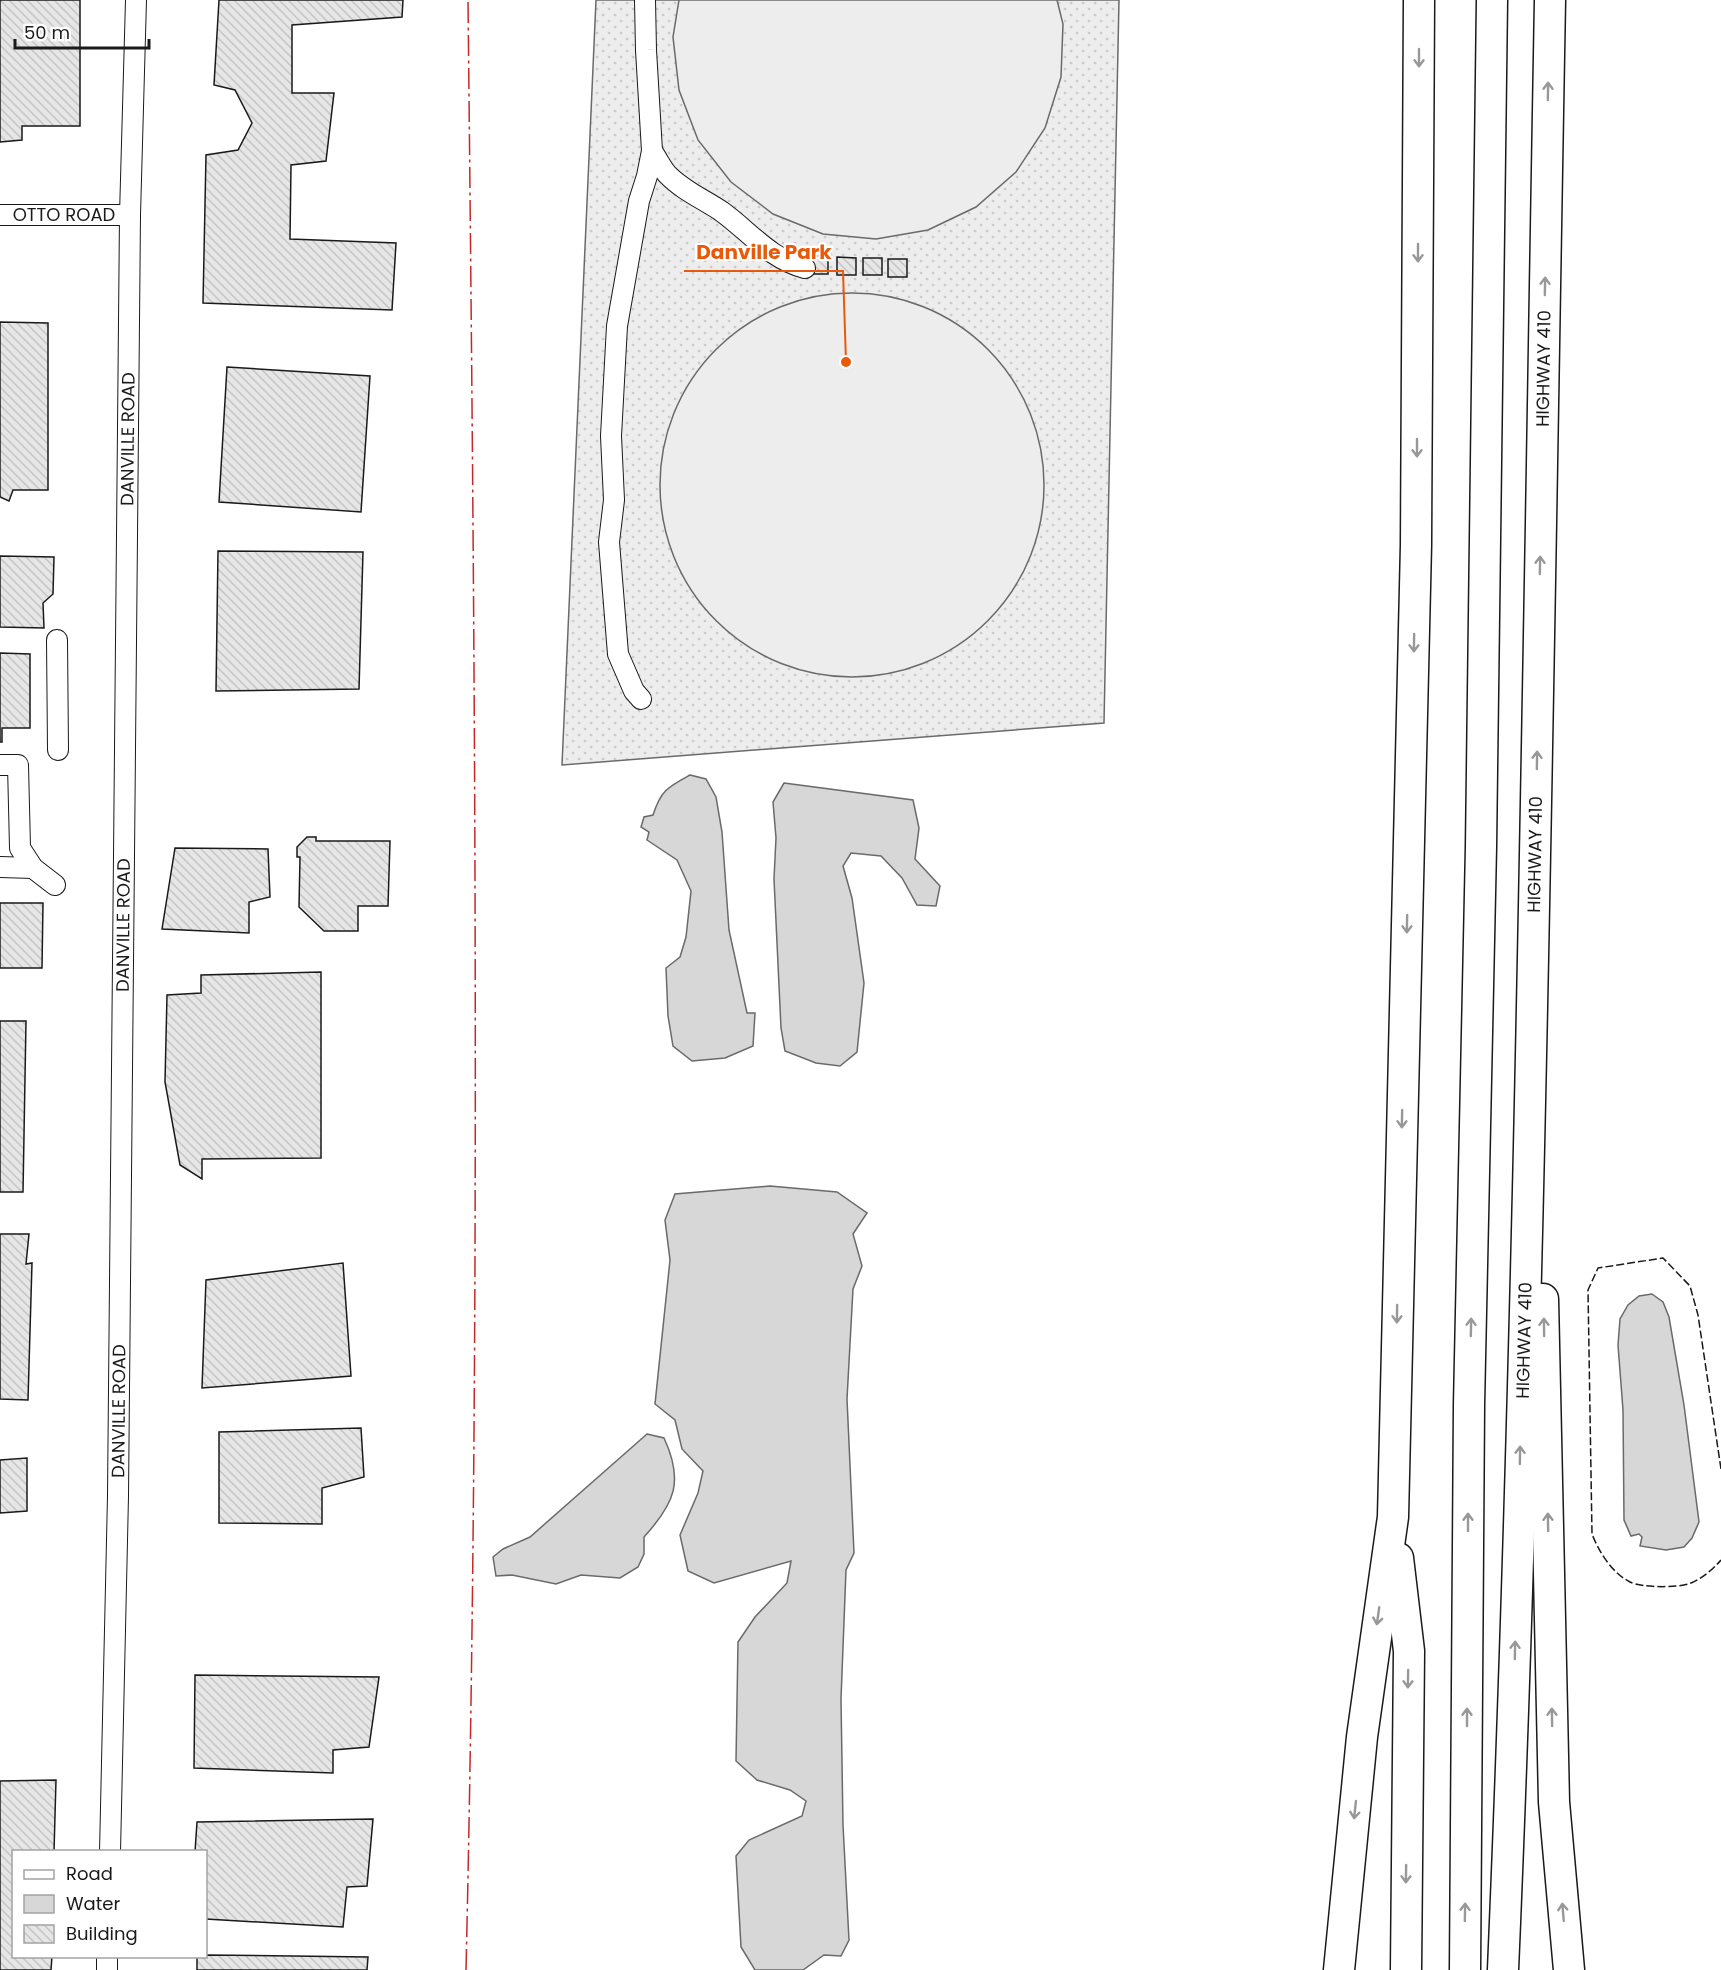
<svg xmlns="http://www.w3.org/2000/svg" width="1721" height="1970" font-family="Poppins,sans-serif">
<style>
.grass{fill:url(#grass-dots);stroke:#6a6a6a;stroke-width:1.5}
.built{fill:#ededed;stroke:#6a6a6a;stroke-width:1.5}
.water{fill:#d7d7d7;stroke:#6a6a6a;stroke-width:1.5}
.building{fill:url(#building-back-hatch);stroke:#1a1a1a;stroke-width:1.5}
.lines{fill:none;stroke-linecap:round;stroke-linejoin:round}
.minor-casing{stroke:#1a1a1a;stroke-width:22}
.highway-casing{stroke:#1a1a1a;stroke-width:33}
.minor{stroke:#fff;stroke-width:20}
.highway{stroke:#fff;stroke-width:30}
.fence{stroke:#1a1a1a;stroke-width:1.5;stroke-dasharray:8 3;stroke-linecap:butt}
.power{stroke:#c62828;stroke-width:1.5;stroke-dasharray:21 4.5 3 4.5;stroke-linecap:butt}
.oneway{stroke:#989898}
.labels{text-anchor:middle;stroke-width:4.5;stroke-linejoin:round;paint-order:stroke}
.street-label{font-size:18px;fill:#1a1a1a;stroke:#fff}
.leader{fill:none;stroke:#e8590c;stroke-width:2}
.callout-dot{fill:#e8590c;stroke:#fff;stroke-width:2}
.callout-label{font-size:20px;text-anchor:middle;font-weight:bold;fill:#e8590c;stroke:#fff;stroke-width:4.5;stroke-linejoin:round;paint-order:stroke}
</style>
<defs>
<pattern id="grass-dots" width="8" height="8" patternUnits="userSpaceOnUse" patternTransform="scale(1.5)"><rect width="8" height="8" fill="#ededed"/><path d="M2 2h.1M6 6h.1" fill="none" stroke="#cbcbcb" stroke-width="1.8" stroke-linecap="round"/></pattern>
<pattern id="building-back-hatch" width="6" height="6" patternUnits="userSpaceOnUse" patternTransform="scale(1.5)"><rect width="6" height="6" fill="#e6e6e6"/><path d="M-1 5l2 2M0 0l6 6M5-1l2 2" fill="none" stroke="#c5c5c5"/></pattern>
</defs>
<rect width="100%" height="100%" fill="#fff"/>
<!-- grass -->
<path class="grass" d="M596 0H1119L1104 723 562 765Z"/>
<!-- built -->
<path class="built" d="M679 0H1057L1063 24 1061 77 1045 128 1016 172 976 207 928 230 876 239 823 234 773 214 731 182 698 140 679 90 673 37Z
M660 485a192 192 0 1 1 384 0a192 192 0 1 1-384 0Z"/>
<!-- water -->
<path class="water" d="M690 775 706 779 716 797 722 832 729 930 747 1013H755L753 1046 725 1058 692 1061 673 1046 668 1016 666 968 680 957 686 937 691 891 677 860 647 840 649 832 641 827 644 817 653 815C661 790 668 787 690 775Z
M784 783 913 800 919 828 915 859 940 886 936 906 917 905 902 878 881 856 851 853 843 866 852 898 864 983 857 1052 840 1066 816 1063 785 1051 781 1028 774 879 776 838 773 802Z
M770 1186 837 1192 867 1213 853 1234 862 1266 853 1289 847 1399 854 1553 846 1570 841 1699 843 1825 849 1940 841 1956 824 1955 803 1970H755L741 1947 736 1856 749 1840 802 1816 806 1801 790 1790 757 1780 736 1761 738 1642 755 1617 787 1583 791 1561 714 1583 688 1571 680 1535 698 1493 703 1471 682 1449 675 1420 655 1404 670 1260 665 1220 675 1194Z
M1652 1294 1663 1302 1669 1317 1684 1405 1699 1522 1692 1538 1684 1547 1666 1550 1640 1546 1642 1537 1639 1534 1631 1536 1624 1520 1623 1410 1618 1345 1620 1319 1628 1305 1639 1296Z
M647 1434 664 1438C684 1481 675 1503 644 1537V1554L638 1567 620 1578 581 1575 556 1584 512 1575 496 1576 493 1557 503 1549 530 1537Z"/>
<!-- building -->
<path class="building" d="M0 0H80V126H22V140L0 142Z
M219 0H403L402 17 292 25V93H334L326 161 291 165 290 239 396 243 392 310 203 303 206 155 238 150 252 123 235 90 214 85Z
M809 256H828V274H809Z
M837 257 856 258V275H837Z
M863 258H882V275H863Z
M888 259H907V277H888Z
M0 322 48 323V490H13L9 501 0 497Z
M227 367 370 376 361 512 219 502Z
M218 551 363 552 359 689 216 691Z
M0 556 54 557 53 594 43 603 44 628 0 627Z
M0 653 30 654V728H2V742H0Z
M307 837H316V841H390L388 906H358V931H324L299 907 300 857H297V847Z
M175 848 268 849 270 897 249 902V933L162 929Z
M0 903H43L42 968H0Z
M321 972V1158L202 1159V1179L180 1165 165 1082 167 995 201 993V975Z
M0 1021H26L23 1192H0Z
M0 1234H29L26 1264 32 1263 28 1400 0 1399Z
M343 1263 351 1376 202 1388 206 1280Z
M361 1428 364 1477 322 1488V1524L219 1523V1432Z
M27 1458V1511L0 1513V1460Z
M195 1675 379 1677 369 1747 333 1750V1773L194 1768Z
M56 1780 54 1852H14V1956H52L51 1970H0V1781Z
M373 1819 367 1886 347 1887 343 1927 206 1919V1852H195L197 1822Z
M206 1955 368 1957 367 1970H197V1956H206Z"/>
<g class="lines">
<defs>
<g id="minor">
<path d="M652 151C657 158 661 167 667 174 682 190 703 199 721 211 749 231 770 259 805 268"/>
<path id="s1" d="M0 215H130"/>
<path d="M57 640 58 750"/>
<path d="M641 699 634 691 618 654 609 542 614 500 611 436 617 326 639 201 647 176 652 151 646 50 645 0"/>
<path d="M0 765H18L20 848 33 868 55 885"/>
<path d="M0 867 33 868"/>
<path id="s2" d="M110 1852 118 1496 130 215 136 0"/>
<path d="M107 1970V1956"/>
</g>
<g id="highway">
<path d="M1543 1299 1554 1802 1569 1970"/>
<path d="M1398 1558 1409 1651 1406 1970"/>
<path d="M1339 1970 1362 1737 1393 1517 1416 545 1419 0"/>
<path d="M1465 1970 1469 1405 1481 847 1492 0"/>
<path id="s3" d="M1503 1970C1531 1314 1538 657 1550 0"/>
</g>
</defs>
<!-- minor casing -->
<use href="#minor" class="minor-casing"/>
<!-- highway casing -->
<use href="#highway" class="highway-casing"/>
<!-- minor -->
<use href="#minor" class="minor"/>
<!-- highway -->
<use href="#highway" class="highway"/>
<!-- fence -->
<path class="fence" d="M1721 1469 1698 1315 1690 1286 1663 1258 1598 1268 1588 1290 1592 1534C1599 1552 1612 1573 1630 1582 1642 1588 1679 1588 1691 1583 1703 1578 1713 1569 1721 1560"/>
<!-- power -->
<path class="power" d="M466 1970C481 1314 475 657 468 0"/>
</g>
<!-- one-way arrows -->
<defs><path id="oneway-shaft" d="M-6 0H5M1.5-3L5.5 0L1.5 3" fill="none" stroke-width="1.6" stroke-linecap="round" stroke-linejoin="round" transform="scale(1.5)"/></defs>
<g class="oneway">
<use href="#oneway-shaft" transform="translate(1419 58) rotate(90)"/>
<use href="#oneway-shaft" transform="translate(1548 91) rotate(-89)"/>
<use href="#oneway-shaft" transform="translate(1418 253) rotate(90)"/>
<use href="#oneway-shaft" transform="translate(1545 286) rotate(-89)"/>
<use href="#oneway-shaft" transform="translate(1417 448) rotate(90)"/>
<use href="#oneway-shaft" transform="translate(1540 565) rotate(-89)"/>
<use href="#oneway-shaft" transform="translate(1414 643) rotate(91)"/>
<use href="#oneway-shaft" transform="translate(1537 760) rotate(-89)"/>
<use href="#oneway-shaft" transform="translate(1407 924) rotate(91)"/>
<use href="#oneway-shaft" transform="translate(1402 1119) rotate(91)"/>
<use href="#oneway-shaft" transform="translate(1397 1314) rotate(91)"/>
<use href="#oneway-shaft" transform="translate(1471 1327) rotate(-89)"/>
<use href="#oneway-shaft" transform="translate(1544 1327) rotate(-91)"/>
<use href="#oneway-shaft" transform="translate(1520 1455) rotate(-89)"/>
<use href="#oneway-shaft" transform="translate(1468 1522) rotate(-90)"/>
<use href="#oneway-shaft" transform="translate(1548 1522) rotate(-91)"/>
<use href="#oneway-shaft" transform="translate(1378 1616) rotate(98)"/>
<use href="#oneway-shaft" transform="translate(1515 1650) rotate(-89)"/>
<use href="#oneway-shaft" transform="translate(1408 1679) rotate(91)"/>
<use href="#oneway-shaft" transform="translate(1467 1717) rotate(-90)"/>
<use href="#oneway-shaft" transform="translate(1552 1717) rotate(-91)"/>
<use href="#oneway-shaft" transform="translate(1355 1810) rotate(96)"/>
<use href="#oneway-shaft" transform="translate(1406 1874) rotate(91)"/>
<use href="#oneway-shaft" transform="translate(1465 1912) rotate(-89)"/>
<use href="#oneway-shaft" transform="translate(1563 1912) rotate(-95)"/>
</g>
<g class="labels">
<!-- street labels -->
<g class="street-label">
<text dy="6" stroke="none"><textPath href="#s1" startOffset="64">OTTO ROAD</textPath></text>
<text dy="6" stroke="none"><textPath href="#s3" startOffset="1602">HIGHWAY 410</textPath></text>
<text dy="6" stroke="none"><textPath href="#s2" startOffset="1413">DANVILLE ROAD</textPath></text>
<text dy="6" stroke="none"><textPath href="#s3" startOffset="1116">HIGHWAY 410</textPath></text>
<text dy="6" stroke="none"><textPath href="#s2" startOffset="927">DANVILLE ROAD</textPath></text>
<text dy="6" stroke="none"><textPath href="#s3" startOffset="630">HIGHWAY 410</textPath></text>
<text dy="6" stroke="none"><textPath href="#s2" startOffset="441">DANVILLE ROAD</textPath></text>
</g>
</g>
<!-- callouts -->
<path class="leader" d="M846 362L843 271H684"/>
<circle class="callout-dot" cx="846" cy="362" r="6"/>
<g class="callout-label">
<text x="764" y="259">Danville Park</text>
</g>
<!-- legend -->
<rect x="12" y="1850" width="195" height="108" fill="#ffffff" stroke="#a3a3a3" stroke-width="1.5"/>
<rect x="24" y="1870" width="30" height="9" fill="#ffffff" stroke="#a3a3a3" stroke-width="1.5"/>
<text x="66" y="1880" font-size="18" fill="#1a1a1a">Road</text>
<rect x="24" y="1895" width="30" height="18" fill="#d7d7d7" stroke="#a3a3a3" stroke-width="1.5"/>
<text x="66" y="1910" font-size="18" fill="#1a1a1a">Water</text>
<rect x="24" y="1925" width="30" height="18" fill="url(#building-back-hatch)" stroke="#a3a3a3" stroke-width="1.5"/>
<text x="66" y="1940" font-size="18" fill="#1a1a1a">Building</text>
<!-- scale -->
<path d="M15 39v9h134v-9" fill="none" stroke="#1a1a1a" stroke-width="3"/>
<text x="24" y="39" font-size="18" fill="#1a1a1a" stroke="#ffffff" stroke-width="4.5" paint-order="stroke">50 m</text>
</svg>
